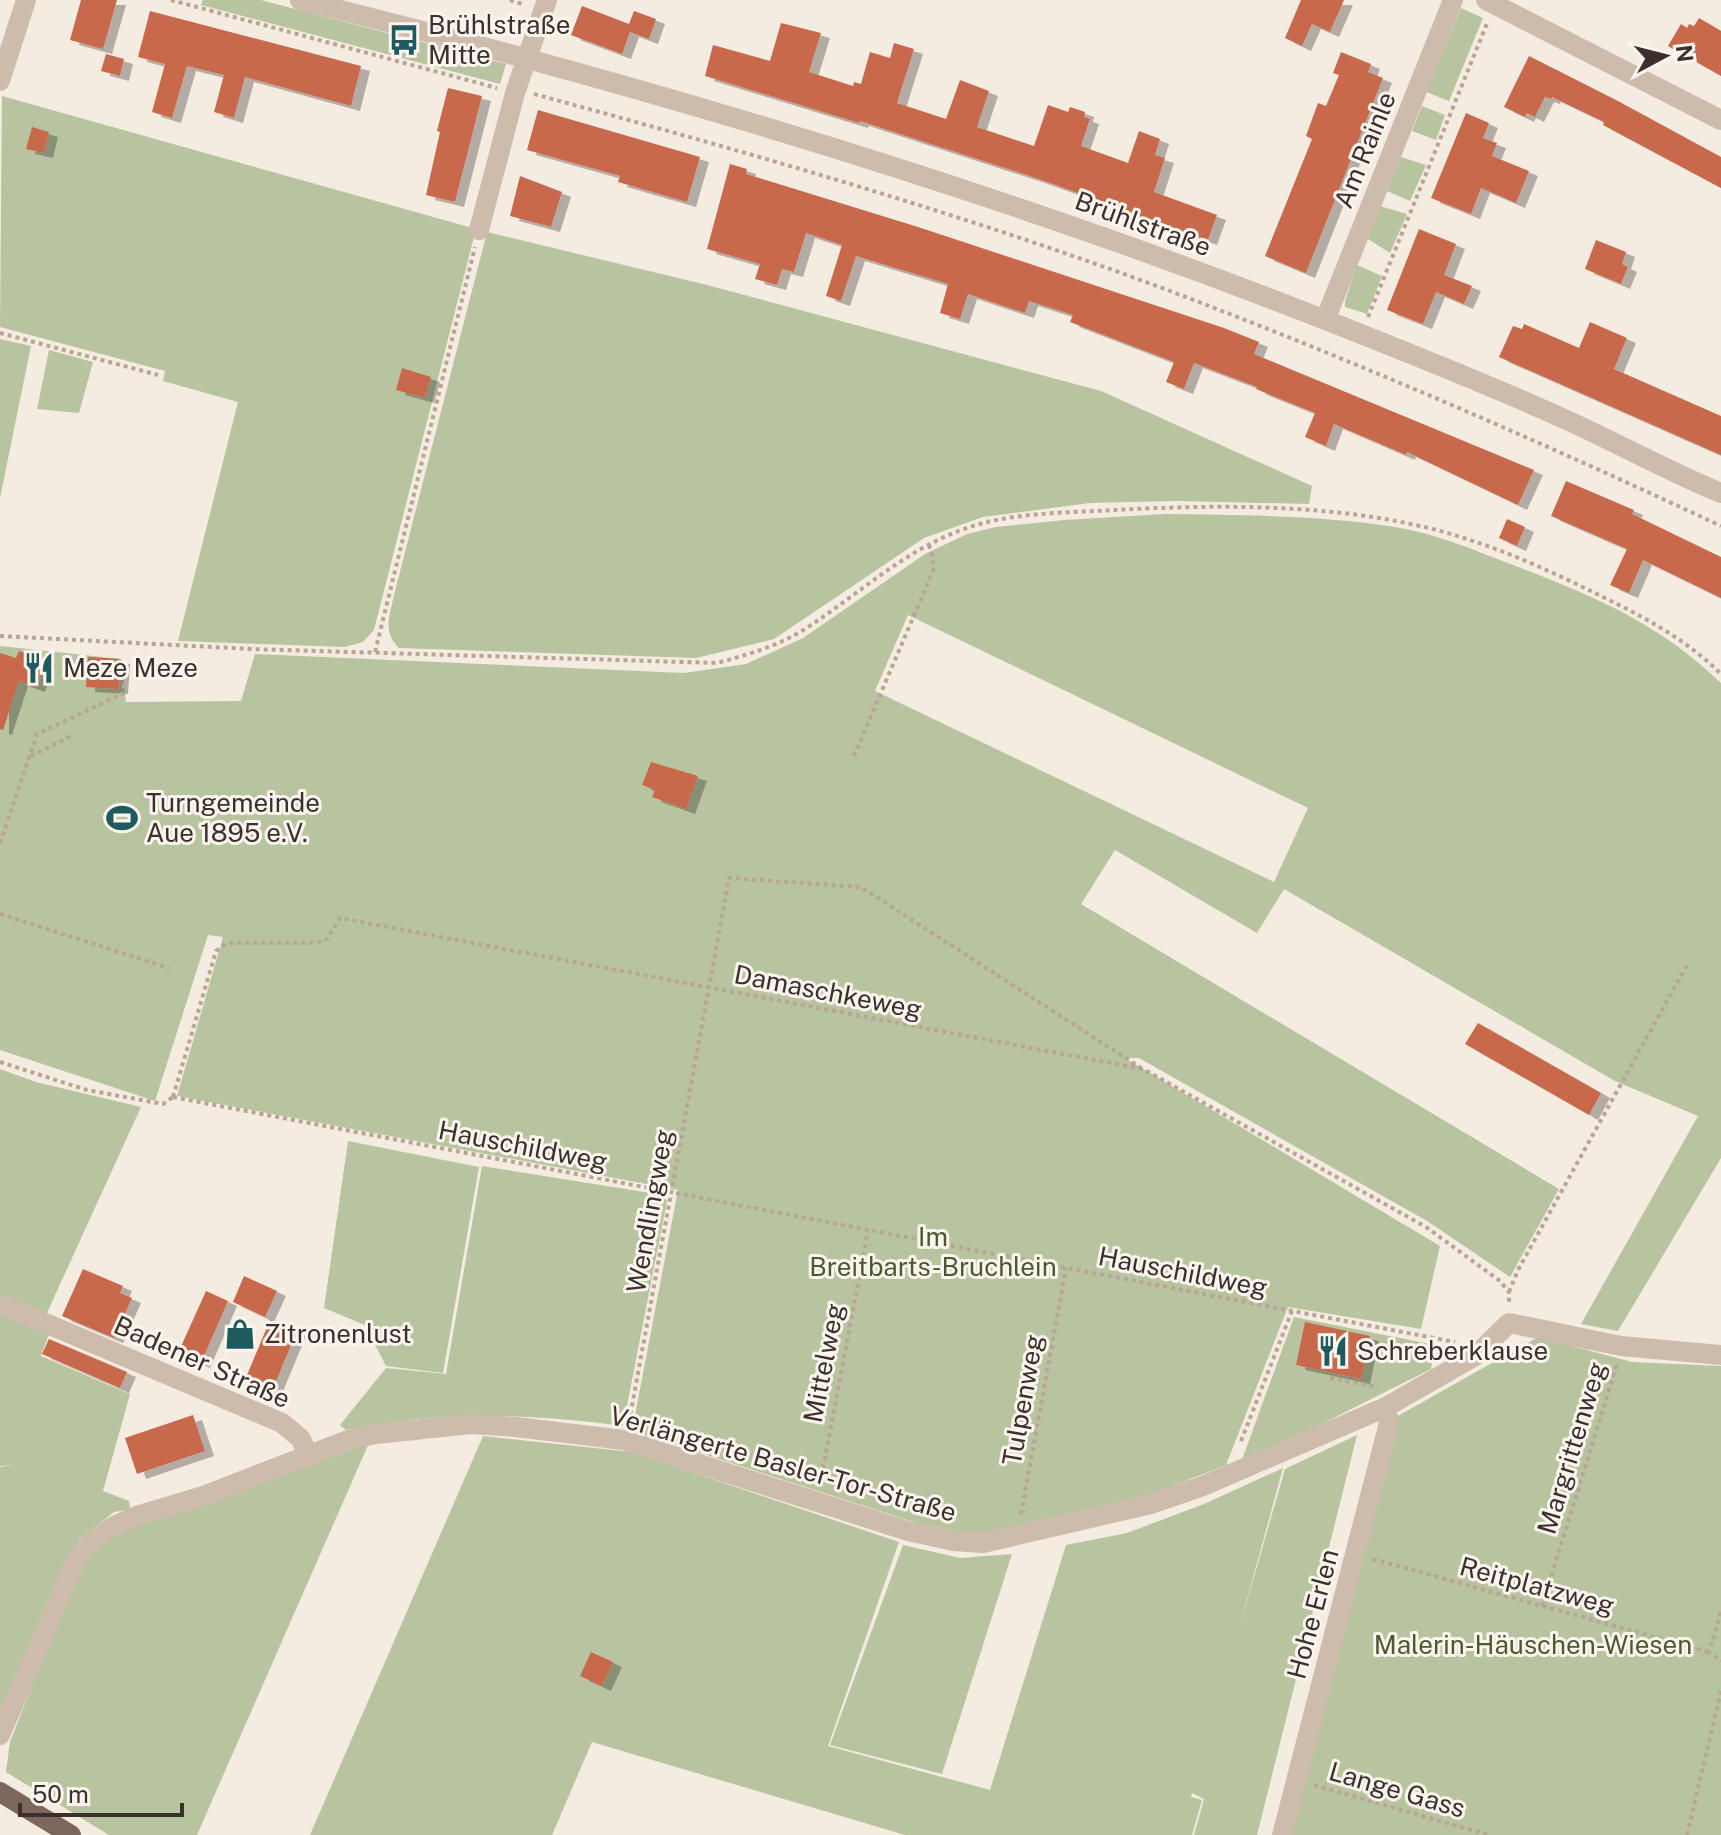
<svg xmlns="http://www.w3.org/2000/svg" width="1721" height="1835" font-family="'Public Sans',sans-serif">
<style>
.green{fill:#b8c4a0;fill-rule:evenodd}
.building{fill:#c8694b;filter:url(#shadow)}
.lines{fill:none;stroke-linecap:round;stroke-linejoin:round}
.path{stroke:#b9a596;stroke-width:4;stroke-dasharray:4 4;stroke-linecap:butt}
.minor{stroke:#cdbbac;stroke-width:20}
.major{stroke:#7d675c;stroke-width:20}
.labels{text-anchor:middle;stroke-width:6;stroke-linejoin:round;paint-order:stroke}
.poi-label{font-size:26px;fill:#3b302b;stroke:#fbf5ee;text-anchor:start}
.street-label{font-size:26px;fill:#3b302b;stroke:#fbf5ee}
.park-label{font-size:26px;fill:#4a5a2e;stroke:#fbf5ee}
</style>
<defs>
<filter id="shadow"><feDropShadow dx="9" dy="5" stdDeviation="0" flood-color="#0004"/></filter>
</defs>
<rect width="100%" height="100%" fill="#f4ebe1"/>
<!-- green -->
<path class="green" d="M203 0H261L506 64 500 84 201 5Z
M1461 8 1483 18 1449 101 1426 92Z
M2 96 476 229 374 630 363 642 345 647 178 641 238 402 163 381 165 371 0 327Z
M1422 106 1445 115 1436 140 1412 131Z
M1401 157 1426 165 1410 201 1387 191Z
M1380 206 1407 214 1390 253 1368 239Z
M487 232 707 285 1101 391 1312 486 1309 504 1177 501 1090 503 983 517 924 538 774 639 696 658 399 648C382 632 390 615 394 595Z
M1357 265 1382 276 1367 314 1345 307V301Z
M0 339 31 346 0 498Z
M49 350 93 362 79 413 37 409Z
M1164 514C1241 515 1318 515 1395 527 1433 533 1469 548 1505 562 1587 593 1657 621 1721 683V1158L1618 1331 1581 1324 1698 1116 1615 1081 1284 889 1257 933 1115 850 1081 904 1559 1189 1510 1277 1427 1221 1139 1058H1125L1440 1246 1421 1329 1288 1307 1226 1465 1148 1496 988 1533H963L917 1523 632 1431 678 1190 177 1096 223 937 208 935 155 1101 0 1050V646L121 659 126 702 241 701 255 654 684 673 746 664 803 638 925 554 967 534 996 527 1064 520ZM908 615 1308 808 1274 882 875 691Z
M0 1069 36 1082 141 1107 46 1315 0 1296Z
M348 1141 479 1167 443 1373 386 1366 365 1325 324 1308Z
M482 1166 663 1195 667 1201 623 1426C524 1413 444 1411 346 1430L340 1425 386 1368 446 1374Z
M0 1309 50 1331 41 1356 130 1394 103 1491 129 1501 130 1510 114 1512 79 1540 0 1710V1467L13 1465 0 1466Z
M1294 1317 1435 1345 1431 1369 1240 1465Z
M1538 1337 1632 1362 1721 1366V1835H1292L1396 1417Z
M1357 1435 1257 1835H1194L1204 1799 1192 1793 1191 1797 1202 1800 1192 1835H905L592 1742 552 1835H310L483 1436 632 1452 899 1542 828 1746 990 1790 1066 1545 1127 1533 1204 1504 1283 1468 1239 1629 1285 1469Z
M369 1443 197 1835H109L6 1772 10 1742 71 1585 98 1545 142 1522 209 1502Z
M903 1545 960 1558 1012 1554 942 1774 830 1745Z"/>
<!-- building -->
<path class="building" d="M81 0H117L103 49 70 40Z
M1301 0H1344L1330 32 1312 24 1302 46 1285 38Z
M582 6 629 24 634 11 656 19 649 39 630 32 622 54 571 35Z
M150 11 361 66 351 106 245 77 234 118 214 112 224 75 187 66 172 118 152 112 165 64 138 57Z
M1699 18 1721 31V76L1668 46 1681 24 1687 28 1689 24 1694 26Z
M781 23 821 33 809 72 853 86 854 82 861 84 870 52 890 58 894 43 914 49 897 103 946 119 960 80 989 91 977 127 1034 146 1048 105 1068 112 1070 107 1085 112 1084 117 1090 119 1081 146 1128 163 1139 131 1160 139 1155 155 1165 158 1154 192 1217 215 1208 240 1036 178 860 121 859 123 705 76 713 45 770 61Z
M1341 52 1371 64 1368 72 1383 78 1306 273 1265 256 1312 139 1306 136 1318 103 1326 106 1339 75 1333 73Z
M106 54 124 59 120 76 101 71Z
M1529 56 1616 100 1721 157V188L1603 125 1604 122 1552 97 1551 99 1545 97 1535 117 1527 113 1525 117 1504 107Z
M448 88 482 96 455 202 426 195 440 132 437 131Z
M538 110 700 157 687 202 618 182 620 176 527 150Z
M1466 113 1489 123 1483 138 1497 143 1492 156 1529 171 1516 203 1481 188 1471 214 1431 198Z
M32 127 49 132 44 153 26 149Z
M730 164 747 169 746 174 918 227 1224 328 1259 342 1254 354 1534 470 1518 505 1407 452 1406 455 1334 424 1326 446 1305 437 1315 413 1256 389 1257 387 1194 363 1184 389 1166 382 1174 362 1070 322 1073 315 1029 301 1025 313 968 294 960 319 940 313 948 284 856 256 841 301 826 296 842 245 806 233 794 272 782 269 777 285 755 279 760 264 707 249Z
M520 176 562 192 551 227 510 216Z
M1419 229 1456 244 1444 275 1472 286 1464 304 1436 292 1423 324 1387 310Z
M1596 240 1626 252 1622 264 1628 267 1621 284 1585 269Z
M1590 322 1627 338 1614 369 1721 416V455L1499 357 1513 326 1522 329 1524 324 1579 348Z
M402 368 431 377 425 398 396 390Z
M1566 481 1634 510 1632 514 1721 557V598L1643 560 1629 593 1610 585 1627 549 1551 516Z
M1507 519 1525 527 1517 546 1499 538Z
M19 651 46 659 36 687 19 681 3 730 0 729V653L16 658Z
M88 657 121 659 119 689 86 687Z
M651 762 698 776 686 809 652 797 655 790 642 785Z
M1478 1023 1601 1093 1589 1115 1465 1044Z
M83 1269 123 1286 120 1293 132 1298 114 1338 62 1316Z
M244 1276 277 1291 265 1317 233 1302Z
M206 1291 228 1301 201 1363 178 1353Z
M270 1320 297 1331 272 1391 245 1380Z
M1305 1322 1370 1336 1361 1379 1296 1365Z
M49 1339 127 1372 120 1388 42 1354Z
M193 1415 205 1451 137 1474 125 1438Z
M591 1652 613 1662 602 1686 580 1676Z"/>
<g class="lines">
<!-- path -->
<path class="path" d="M171 0 497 88
M510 0 525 5
M534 94C743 151 951 210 1154 285 1346 357 1535 439 1721 526
M1368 317 1488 21
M0 333 158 375
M0 636 251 649 717 663C750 654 782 645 811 625 861 592 907 549 964 529 1010 512 1065 513 1114 510 1227 504 1358 503 1467 539 1511 553 1554 573 1595 593 1640 615 1685 638 1721 674
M375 652 475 247
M31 756 71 736
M854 756 933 571V558L929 545
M0 843 37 734 124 693V675
M0 914 169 968
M0 1062 87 1090 163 1104 173 1097
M173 1097 216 951 227 943H316L327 939 340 918 1143 1069 1426 1227 1500 1281 1509 1292V1305
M173 1097 1455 1342
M1509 1292 1518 1270 1688 963
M1330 1378 1378 1387
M629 1422 729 878 861 887 1141 1068
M1241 1441 1292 1311
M820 1484 868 1231
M1021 1514 1066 1268
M1373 1559 1709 1652
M1542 1606 1617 1364
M1721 1612 1709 1652 1721 1661
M1314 1785 1489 1835
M1687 1835 1721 1691"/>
<!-- minor -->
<path class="minor" d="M300 0C661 89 1016 196 1361 334 1431 362 1502 390 1571 422 1621 445 1670 472 1721 493
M1486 0 1721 120
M0 81 26 0
M479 230 515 93 547 0
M1325 320 1453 0
M0 1304 282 1423 300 1438 310 1457
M0 1735 72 1569 80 1554 94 1540 112 1527 136 1516 203 1496 348 1440 376 1434 471 1424 516 1427 624 1440 908 1531 953 1541 983 1543 1151 1504 1203 1486 1386 1407 1475 1356 1509 1323 1621 1346 1721 1355
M1282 1835 1389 1423 1386 1407"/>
<!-- major -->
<path class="major" d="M0 1792 71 1835"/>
</g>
<!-- icons -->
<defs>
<symbol id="bus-bare" viewBox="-9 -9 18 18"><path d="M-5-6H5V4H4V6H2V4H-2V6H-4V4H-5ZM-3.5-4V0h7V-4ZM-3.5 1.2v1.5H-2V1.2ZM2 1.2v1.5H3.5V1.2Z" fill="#1f5a5e" stroke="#fbf5ee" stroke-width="2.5" paint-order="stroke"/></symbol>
<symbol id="restaurant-bare" viewBox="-9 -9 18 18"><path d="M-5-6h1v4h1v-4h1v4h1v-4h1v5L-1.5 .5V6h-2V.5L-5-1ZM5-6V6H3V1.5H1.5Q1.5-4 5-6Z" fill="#1f5a5e" stroke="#fbf5ee" stroke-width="2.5" paint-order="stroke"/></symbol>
<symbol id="stadium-bare" viewBox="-9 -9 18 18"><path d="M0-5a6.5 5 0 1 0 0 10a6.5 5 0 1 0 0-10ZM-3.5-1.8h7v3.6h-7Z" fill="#1f5a5e" stroke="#fbf5ee" stroke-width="2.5" paint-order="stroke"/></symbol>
<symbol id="shop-bare" viewBox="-9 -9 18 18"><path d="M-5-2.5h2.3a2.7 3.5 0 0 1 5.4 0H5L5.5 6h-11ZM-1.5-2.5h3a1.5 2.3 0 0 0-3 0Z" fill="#1f5a5e" stroke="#fbf5ee" stroke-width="2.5" paint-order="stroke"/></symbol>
</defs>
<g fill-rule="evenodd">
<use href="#bus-bare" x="382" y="18" width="44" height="44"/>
<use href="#restaurant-bare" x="17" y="646" width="44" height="44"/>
<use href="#stadium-bare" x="100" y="796" width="44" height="44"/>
<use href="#shop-bare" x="218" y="1312" width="44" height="44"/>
<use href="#restaurant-bare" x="1311" y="1329" width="44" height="44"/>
</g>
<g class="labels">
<!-- poi labels -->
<g class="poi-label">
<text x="428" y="34">Brühlstraße<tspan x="428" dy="30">Mitte</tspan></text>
<text x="63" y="677">Meze Meze</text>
<text x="146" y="812">Turngemeinde<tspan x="146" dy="30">Aue 1895 e.V.</tspan></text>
<text x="264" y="1343">Zitronenlust</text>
<text x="1357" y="1360">Schreberklause</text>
</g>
<!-- street labels -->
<g class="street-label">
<text transform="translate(1365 150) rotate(-68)" y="9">Am Rainle</text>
<text transform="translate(1143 224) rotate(20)" y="9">Brühlstraße</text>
<text transform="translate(828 992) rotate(11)" y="9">Damaschkeweg</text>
<text transform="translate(523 1146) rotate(11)" y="9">Hauschildweg</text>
<text transform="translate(650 1211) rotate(-80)" y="9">Wendlingweg</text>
<text transform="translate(1183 1272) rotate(11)" y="9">Hauschildweg</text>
<text transform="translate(202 1362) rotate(24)" y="9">Badener Straße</text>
<text transform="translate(824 1363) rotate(-79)" y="9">Mittelweg</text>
<text transform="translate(1023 1400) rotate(-80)" y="9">Tulpenweg</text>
<text transform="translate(1572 1448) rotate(-73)" y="9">Margrittenweg</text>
<text transform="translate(783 1464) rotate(16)" y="9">Verlängerte Basler-Tor-Straße</text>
<text transform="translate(1537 1586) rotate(15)" y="9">Reitplatzweg</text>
<text transform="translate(1313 1614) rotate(-75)" y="9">Hohe Erlen</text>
<text transform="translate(1397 1790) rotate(16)" y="9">Lange Gass</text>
</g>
<!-- park labels -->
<g class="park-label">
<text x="933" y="1246">Im<tspan x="933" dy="30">Breitbarts-Bruchlein</tspan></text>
<text x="1533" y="1654">Malerin-Häuschen-Wiesen</text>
</g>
</g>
<!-- north arrow -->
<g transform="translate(1665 56) rotate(83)" stroke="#fbf5ee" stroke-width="6" paint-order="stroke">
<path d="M0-6L14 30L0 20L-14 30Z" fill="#3b302b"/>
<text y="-12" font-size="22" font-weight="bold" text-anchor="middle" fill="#3b302b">N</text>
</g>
<!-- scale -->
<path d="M20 1803v12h162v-12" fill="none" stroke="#3b302b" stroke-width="4"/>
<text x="32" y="1803" font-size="24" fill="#3b302b" stroke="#fbf5ee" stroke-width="6" paint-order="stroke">50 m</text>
</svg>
